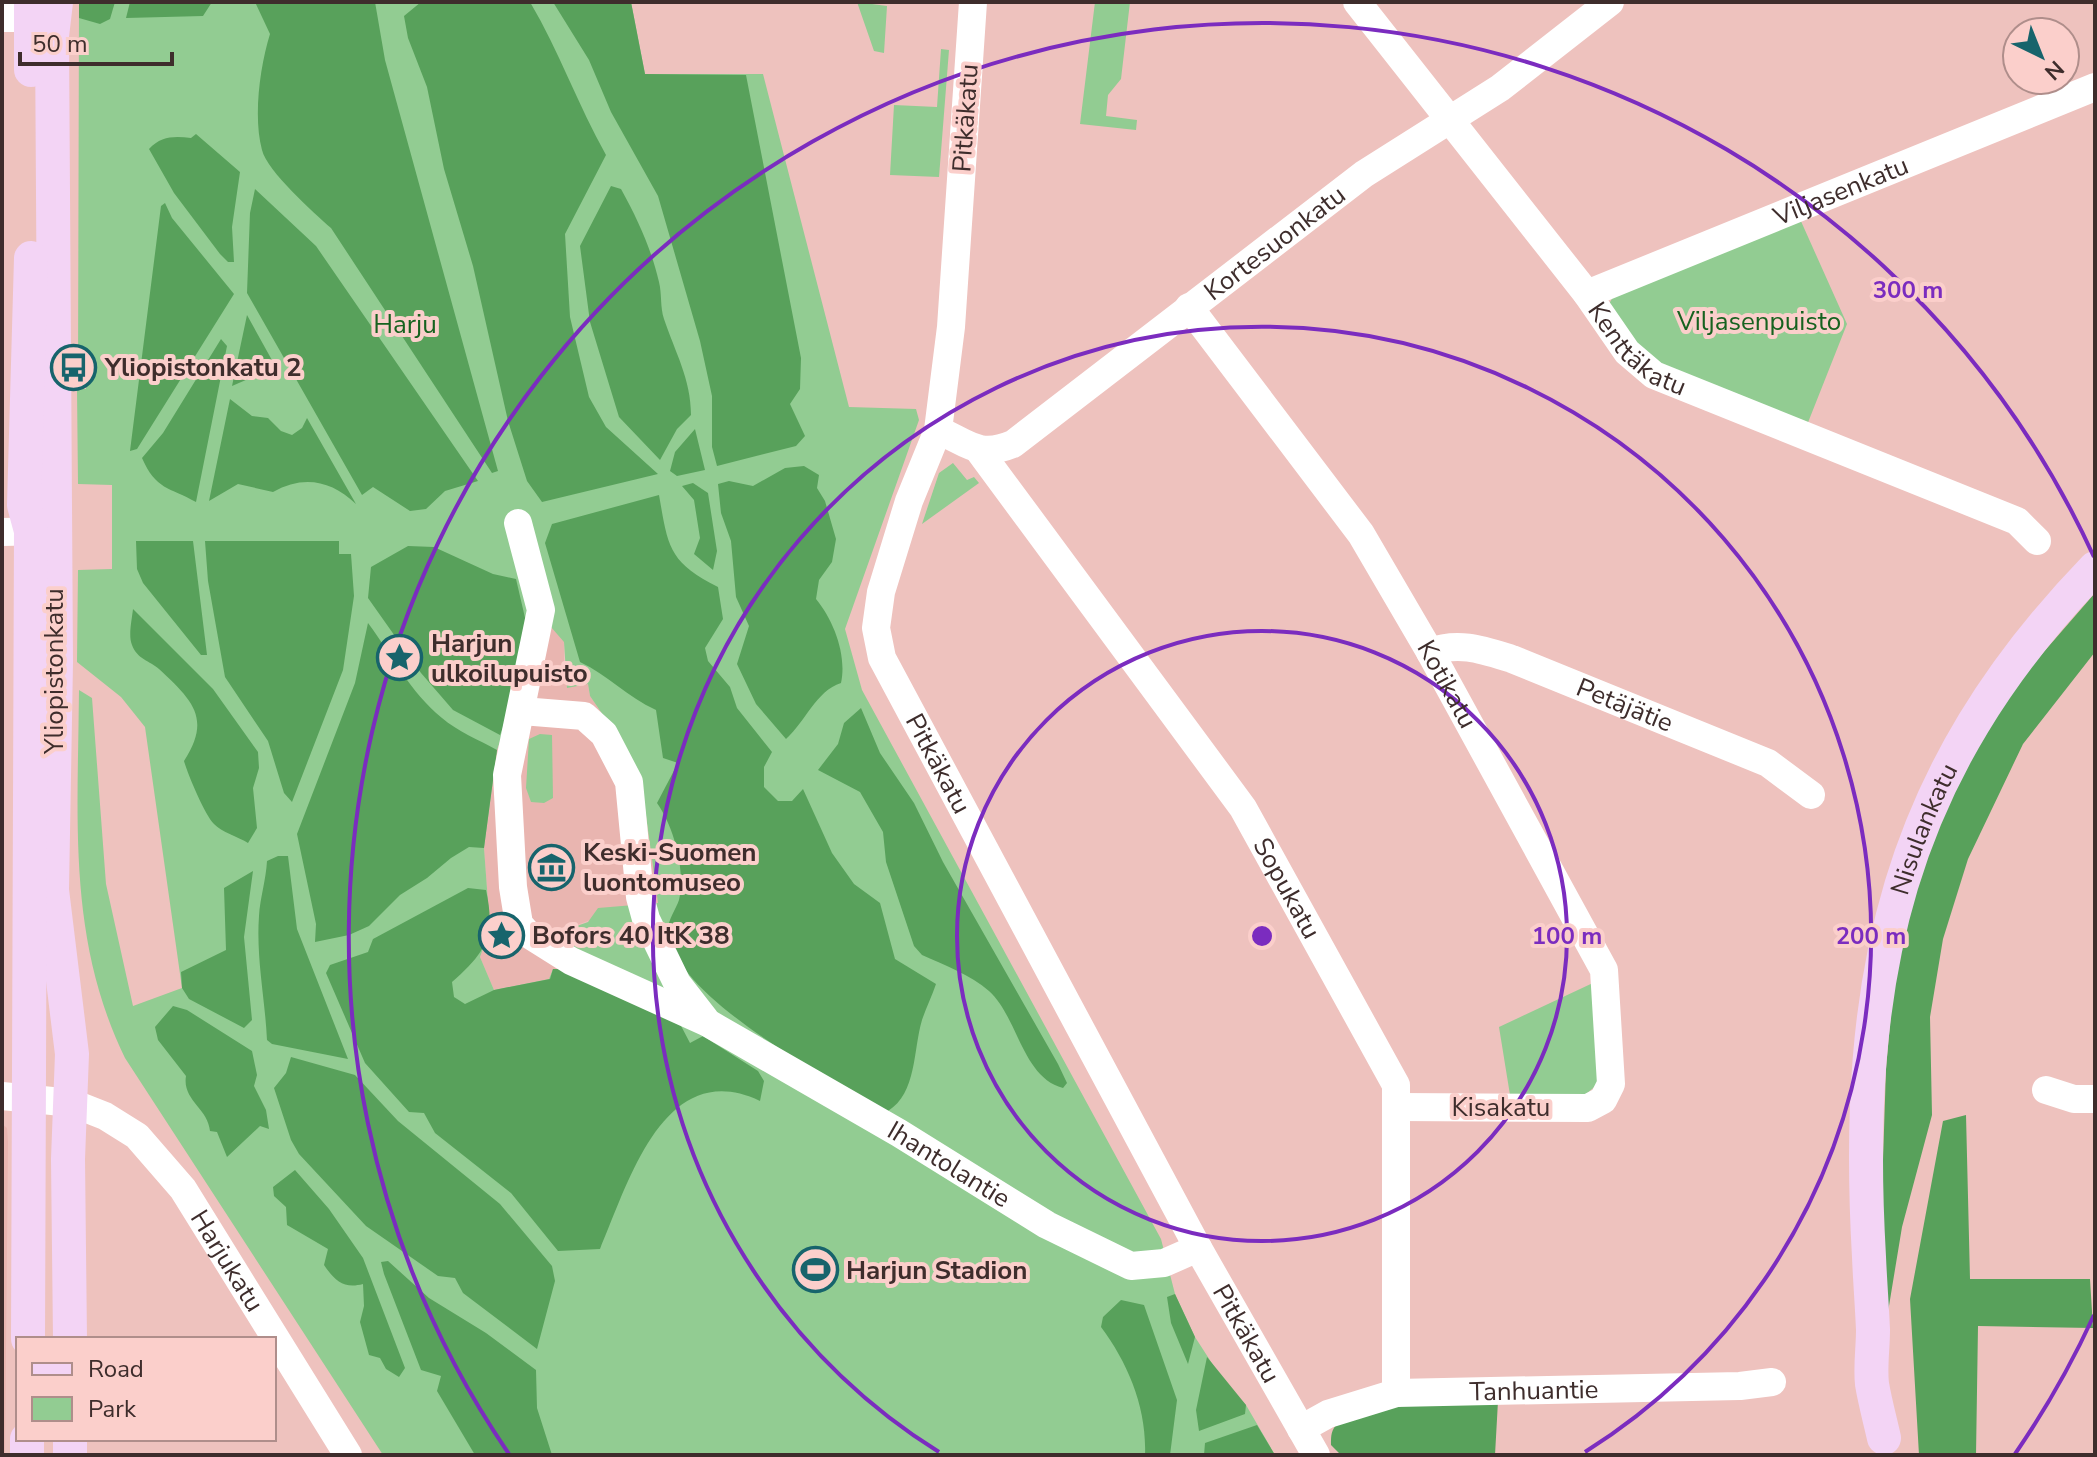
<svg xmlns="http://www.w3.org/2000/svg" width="2097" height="1457" font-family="'Nunito Sans',sans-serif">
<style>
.built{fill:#e9b5b0}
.green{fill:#92cc92;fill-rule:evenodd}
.forest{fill:#58a15b}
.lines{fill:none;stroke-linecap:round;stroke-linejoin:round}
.minor{stroke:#fff;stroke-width:28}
.major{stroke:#f3d4f5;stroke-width:34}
.ring{fill:none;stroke:#7b2cbf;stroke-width:4}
.labels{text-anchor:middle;stroke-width:8;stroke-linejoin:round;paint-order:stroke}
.street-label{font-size:26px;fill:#3e2d2c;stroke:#fbcfcb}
.park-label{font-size:26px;fill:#16621f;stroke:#fbcfcb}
.poi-label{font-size:26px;font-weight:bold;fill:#3e2d2c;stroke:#fbcfcb;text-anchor:start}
.centre{fill:#7b2cbf;stroke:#fbcfcb;stroke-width:4}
.ring-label{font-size:24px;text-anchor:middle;font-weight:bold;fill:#7b2cbf;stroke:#fbcfcb;stroke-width:8;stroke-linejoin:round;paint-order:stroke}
</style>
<rect width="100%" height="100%" fill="#eec2be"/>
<!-- built -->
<path class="built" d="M544 619 564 641V665L588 684 590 696 618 737 644 801 658 904H633L577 925 571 937 574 945 565 969H554L550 979 494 990 480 957 490 929 484 848 497 750Z
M2 1124 7 1128 8 1142 5 1455H2Z"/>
<!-- green -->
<path class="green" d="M79 2H631L645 74H763L849 407 916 409 919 420 845 629 862 690 1161 1239 1175 1294 1195 1337 1224 1382 1246 1405 1275 1455H383L125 1058C67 939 78 819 79 690L92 698 106 884 133 1006 182 988 145 727 121 697 77 662 78 570 112 569V485L78 484 77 389H86V377L78 375ZM544 619 564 642 567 688 588 684 590 696 618 737 644 801 658 903 598 908 588 922 571 928 574 945 565 969H553L549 979 494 990 480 957 490 929 484 848 497 750Z
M857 2 887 6 884 53 874 51Z
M1095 2H1130L1121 79 1108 95 1106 116 1137 120 1136 130 1080 124Z
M941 49 949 50 939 177 890 175 894 105 937 107Z
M1800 219 1847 324 1807 425 1658 367 1633 345 1609 304 1615 293Z
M953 463 967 480 974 477 979 483 922 524 939 473Z
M540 734 552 735 553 798 544 803 531 802 526 788 529 739Z
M1595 982 1599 1083 1585 1095H1510L1499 1027Z"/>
<!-- forest -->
<path class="forest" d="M79 2H115L110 19 100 24 79 18Z
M130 2H212L203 16 126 18Z
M255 2H375L385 60 498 471 492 473 331 228C314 213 267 171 262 150 253 117 260 66 270 34Z
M421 2H530C559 51 578 105 606 155L565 234 570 317 589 397 606 427 658 474 542 502 527 481 508 421 473 266 444 169 427 87 408 38 404 16Z
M553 2H631L645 74 746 75 801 358 800 389 790 404 805 436 796 446 717 466 712 447V396L700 341 658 196 611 112 589 60Z
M196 134 240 172 232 227 234 262H228L220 254 174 193 149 149C161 136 174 136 191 138Z
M611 186 621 189C638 220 651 248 659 282 662 294 660 307 664 319 675 352 691 379 691 415L677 429 660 460 619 417 590 322 580 246Z
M255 189 316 246 478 481 445 491 426 509 410 511 373 487 362 495 247 293 250 213Z
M165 203 172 218 234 294 137 449 130 451 161 206Z
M247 315 273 362 255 376 232 386Z
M221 339 227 346 196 502C169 487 156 490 142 458L163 433Z
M230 399 252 416 268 418 281 431 292 435 302 428 307 418 356 504C331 480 303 475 273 492L238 484 209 501Z
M695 429 705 470 677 476 670 471 675 452Z
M804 466 819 475 817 488 825 501 836 539 832 562 819 580 816 599C834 621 847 655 841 683 816 691 806 721 786 739L756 704 737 664 749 626 736 597 731 541 721 513 718 484 729 481 753 486 785 468Z
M693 483 708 493 717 551 713 570 694 554 700 538 694 500 682 486Z
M659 495C668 546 668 562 718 587L723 619 705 648 708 661 730 687 737 708 772 752 764 767V787L778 801H792L803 789 832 853 854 884 880 903 895 959 936 984C932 996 926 1008 922 1020 913 1050 917 1093 888 1111 835 1082 669 996 668 929 668 920 676 909 679 900 686 871 674 827 657 803L678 763 663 758 656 710C627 697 608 675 580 662L545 543 552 524Z
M136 541H193L207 655H201L143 583 137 569Z
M205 541H339V554H351L354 596 343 670 292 802 284 793 268 741 225 677 208 581Z
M408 546 434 547 493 574 516 579 526 622 509 711 500 735 453 710 421 673 368 598 371 567Z
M2095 593V652L2023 744 1968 859 1943 939 1930 1017 1932 1115 1902 1227 1888 1312 1881 1221 1886 1069 1893 991 1906 908 1932 836 2002 700Z
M133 609 213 689 258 752 259 768 253 788 257 828 248 843C239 837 221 832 214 824 205 815 188 775 184 761 212 718 192 700 159 669 150 661 137 659 132 645 128 636 132 619 133 609Z
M368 623C392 655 410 692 442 718 457 731 479 740 497 750L484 848 469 847 451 858 427 878 400 895 369 926 349 935 315 942 316 924 297 834 355 683Z
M861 708 880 753 914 803 943 862 1058 1064 1067 1083 1063 1088C1022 1077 1018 1017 989 991 971 975 944 965 922 955L914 946 886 862 883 832 860 792 818 770 838 744 844 723Z
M278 856H288L297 929 348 1059 272 1044 267 1040C265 998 256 958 259 916 260 898 266 880 267 861Z
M253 871 244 937 252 1020 244 1028 189 999 182 988 181 972 226 950 224 888Z
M468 888 486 890C496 936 486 952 452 982L454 997 465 1004 494 990 550 979 553 969H565L679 1022 690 1043 703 1036 758 1071 764 1081 760 1101C664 1055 628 1184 600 1249L558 1251 511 1193 435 1133 424 1113 409 1112 365 1063 326 973 330 965 368 952 373 939Z
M173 1006 187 1010 252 1051 257 1075 254 1086 266 1110 269 1129 260 1126 227 1157 217 1132 210 1131C208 1108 182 1100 186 1076L158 1040 155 1027Z
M291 1057 355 1075 398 1121 500 1204 552 1266 555 1281 537 1349 463 1293 455 1278 438 1276 366 1226 299 1154 291 1140 274 1088 286 1073Z
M1966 1115 1970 1279H2090L2093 1328 1978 1326 1976 1455H1919L1910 1299 1943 1121Z
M295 1170 329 1209 363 1258 405 1368 399 1377 386 1369 380 1358 369 1355 360 1322 364 1306 363 1284C344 1289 335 1281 324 1265L328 1249 287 1225 286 1207 274 1196 273 1187Z
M388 1261 429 1298 486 1333 536 1370 537 1408 552 1455H475L437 1391 441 1376 421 1370 384 1274 381 1262Z
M1175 1294 1195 1337 1188 1364 1171 1323 1167 1297Z
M1121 1300 1144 1305 1177 1400 1170 1455H1145C1147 1408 1128 1363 1101 1327L1103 1317Z
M1207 1357 1246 1405 1245 1414 1199 1431 1196 1410Z
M1498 1401 1495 1455H1341L1331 1445C1331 1435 1331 1430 1338 1423 1362 1400 1464 1402 1498 1401Z
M1257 1425 1275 1455H1204L1205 1443Z"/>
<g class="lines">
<!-- minor -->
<g class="minor">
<path id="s1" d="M973 2 951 327 938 430 909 501 881 592 876 628 882 658 1198 1248 1316 1455"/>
<path id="s2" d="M1357 2 1587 294 1627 352 1654 375 2017 521 2037 541"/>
<path d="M2 18H31L52 12"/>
<path id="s3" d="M1587 294 2095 87"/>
<path id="s4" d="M1189 307 1361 534 1430 652 1604 970 1611 1084 1603 1100 1588 1108 1398 1107"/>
<path id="s5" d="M938 430C969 444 979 458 1013 444L1364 174 1500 88 1610 2"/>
<path id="s6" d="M980 452 1243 808 1396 1085V1393"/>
<path id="s7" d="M518 523 541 610 507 775 513 887 519 924 528 934 571 961 708 1023 899 1133 1047 1225 1131 1266 1164 1263 1198 1248"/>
<path d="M2 532 49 531"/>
<path id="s8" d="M1430 652C1459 641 1483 650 1512 659L1768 763 1811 795"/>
<path d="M522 711 584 716 604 734 629 782 640 897 646 919 677 983 705 1019"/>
<path d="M2046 1090 2074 1099H2095"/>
<path id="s9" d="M2 1096 72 1103 105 1116 137 1136 183 1189 348 1455"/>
<path id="s10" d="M1301 1429 1328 1414 1396 1393 1740 1386 1772 1382"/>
</g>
<!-- major -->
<g class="major">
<path d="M56 2 52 36 56 662 52 890 72 1054 68 1159 70 1339"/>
<path d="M31 70V2"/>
<path d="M28 1339 31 531 24 505 31 258"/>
<path id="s11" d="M1884 1438C1880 1420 1875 1402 1872 1384 1870 1367 1873 1348 1873 1330 1872 1306 1870 1281 1869 1257 1853 978 1896 774 2095 568"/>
<path d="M70 1439V1455"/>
<path d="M27 1455V1439"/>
</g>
</g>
<!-- distance rings -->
<g class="ring">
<circle cx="1262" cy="936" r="305"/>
<path d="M939 1452A609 609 0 1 1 1585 1452"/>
<path d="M2094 1315A914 914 0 0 1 2015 1454M509 1454A914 914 0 1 1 2094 557"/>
</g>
<!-- icons -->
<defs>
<symbol id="bus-ring" viewBox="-11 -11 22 22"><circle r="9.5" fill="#fbcfcb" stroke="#17646c" stroke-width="1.5"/><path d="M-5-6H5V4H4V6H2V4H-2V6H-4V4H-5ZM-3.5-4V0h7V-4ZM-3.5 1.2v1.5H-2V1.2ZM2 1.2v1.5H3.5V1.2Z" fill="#17646c"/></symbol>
<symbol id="sight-ring" viewBox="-11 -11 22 22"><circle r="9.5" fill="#fbcfcb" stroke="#17646c" stroke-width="1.5"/><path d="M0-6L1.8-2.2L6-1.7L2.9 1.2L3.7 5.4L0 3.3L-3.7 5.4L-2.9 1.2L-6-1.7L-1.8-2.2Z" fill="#17646c"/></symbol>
<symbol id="museum-ring" viewBox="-11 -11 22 22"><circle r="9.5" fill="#fbcfcb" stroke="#17646c" stroke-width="1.5"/><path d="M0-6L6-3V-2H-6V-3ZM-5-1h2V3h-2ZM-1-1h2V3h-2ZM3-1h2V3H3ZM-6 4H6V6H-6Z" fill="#17646c"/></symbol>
<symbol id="stadium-ring" viewBox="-11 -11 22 22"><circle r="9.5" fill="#fbcfcb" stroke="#17646c" stroke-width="1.5"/><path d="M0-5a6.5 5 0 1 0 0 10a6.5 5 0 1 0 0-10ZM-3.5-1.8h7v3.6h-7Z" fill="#17646c"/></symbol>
</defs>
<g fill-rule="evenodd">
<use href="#bus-ring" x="48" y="342" width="51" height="51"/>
<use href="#sight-ring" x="374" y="632" width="51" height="51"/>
<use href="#museum-ring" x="526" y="842" width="51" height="51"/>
<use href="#sight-ring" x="476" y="910" width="51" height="51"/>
<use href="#stadium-ring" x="790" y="1244" width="51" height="51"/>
</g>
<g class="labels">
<!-- street labels -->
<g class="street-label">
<text transform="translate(965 118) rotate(-86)" y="9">Pitkäkatu</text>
<text dy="9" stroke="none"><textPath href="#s3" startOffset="274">Viljasenkatu</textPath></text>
<text dy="9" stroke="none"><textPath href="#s5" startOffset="410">Kortesuonkatu</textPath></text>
<text dy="9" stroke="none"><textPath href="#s2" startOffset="448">Kenttäkatu</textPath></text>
<text transform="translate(54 671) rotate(-90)" y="9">Yliopistonkatu</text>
<text dy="9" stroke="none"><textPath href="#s4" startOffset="458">Kotikatu</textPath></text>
<text dy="9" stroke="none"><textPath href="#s8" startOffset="206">Petäjätie</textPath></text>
<text dy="9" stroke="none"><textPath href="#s1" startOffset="788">Pitkäkatu</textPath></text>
<text dy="9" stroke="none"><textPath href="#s11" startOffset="618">Nisulankatu</textPath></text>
<text dy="9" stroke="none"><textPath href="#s6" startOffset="534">Sopukatu</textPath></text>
<text x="1501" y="1116">Kisakatu</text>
<text dy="9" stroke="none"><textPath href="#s7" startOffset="902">Ihantolantie</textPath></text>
<text dy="9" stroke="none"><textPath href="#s9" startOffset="298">Harjukatu</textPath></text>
<text dy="9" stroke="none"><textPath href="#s1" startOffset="1436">Pitkäkatu</textPath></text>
<text dy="9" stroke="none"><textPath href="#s10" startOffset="240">Tanhuantie</textPath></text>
</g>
<!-- park labels -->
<g class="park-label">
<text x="1759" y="330">Viljasenpuisto</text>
<text x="405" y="333">Harju</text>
</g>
<!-- poi labels -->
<g class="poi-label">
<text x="105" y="376">Yliopistonkatu 2</text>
<text x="431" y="652">Harjun<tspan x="431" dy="30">ulkoilupuisto</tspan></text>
<text x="583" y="861">Keski-Suomen<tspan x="583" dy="30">luontomuseo</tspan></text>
<text x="532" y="944">Bofors 40 ItK 38</text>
<text x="846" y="1279">Harjun Stadion</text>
</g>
</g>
<circle cx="1262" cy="936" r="12" class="centre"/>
<g class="ring-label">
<text x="1908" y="298">300 m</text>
<text x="1567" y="944">100 m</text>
<text x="1871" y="944">200 m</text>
</g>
<!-- border -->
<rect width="2097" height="1457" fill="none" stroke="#3e2d2c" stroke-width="8"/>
<!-- legend -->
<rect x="16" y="1337" width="260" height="104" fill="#fbcfcb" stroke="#af8e8b" stroke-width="2"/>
<rect x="32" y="1363" width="40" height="12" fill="#f3d4f5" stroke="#af8e8b" stroke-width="2"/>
<text x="88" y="1377" font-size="24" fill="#3e2d2c">Road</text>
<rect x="32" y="1397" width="40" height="24" fill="#92cc92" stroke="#af8e8b" stroke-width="2"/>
<text x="88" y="1417" font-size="24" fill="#3e2d2c">Park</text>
<!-- north arrow -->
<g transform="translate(2041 56) rotate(137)"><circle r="38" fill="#fbcfcb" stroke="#af8e8b" stroke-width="2"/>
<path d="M0-6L14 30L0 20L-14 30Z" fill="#17646c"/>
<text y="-12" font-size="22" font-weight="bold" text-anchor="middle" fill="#3e2d2c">N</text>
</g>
<!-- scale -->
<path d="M20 52v12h152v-12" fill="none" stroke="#3e2d2c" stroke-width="4"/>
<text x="32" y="52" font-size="24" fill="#3e2d2c" stroke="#fbcfcb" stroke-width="6" paint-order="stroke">50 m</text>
</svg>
